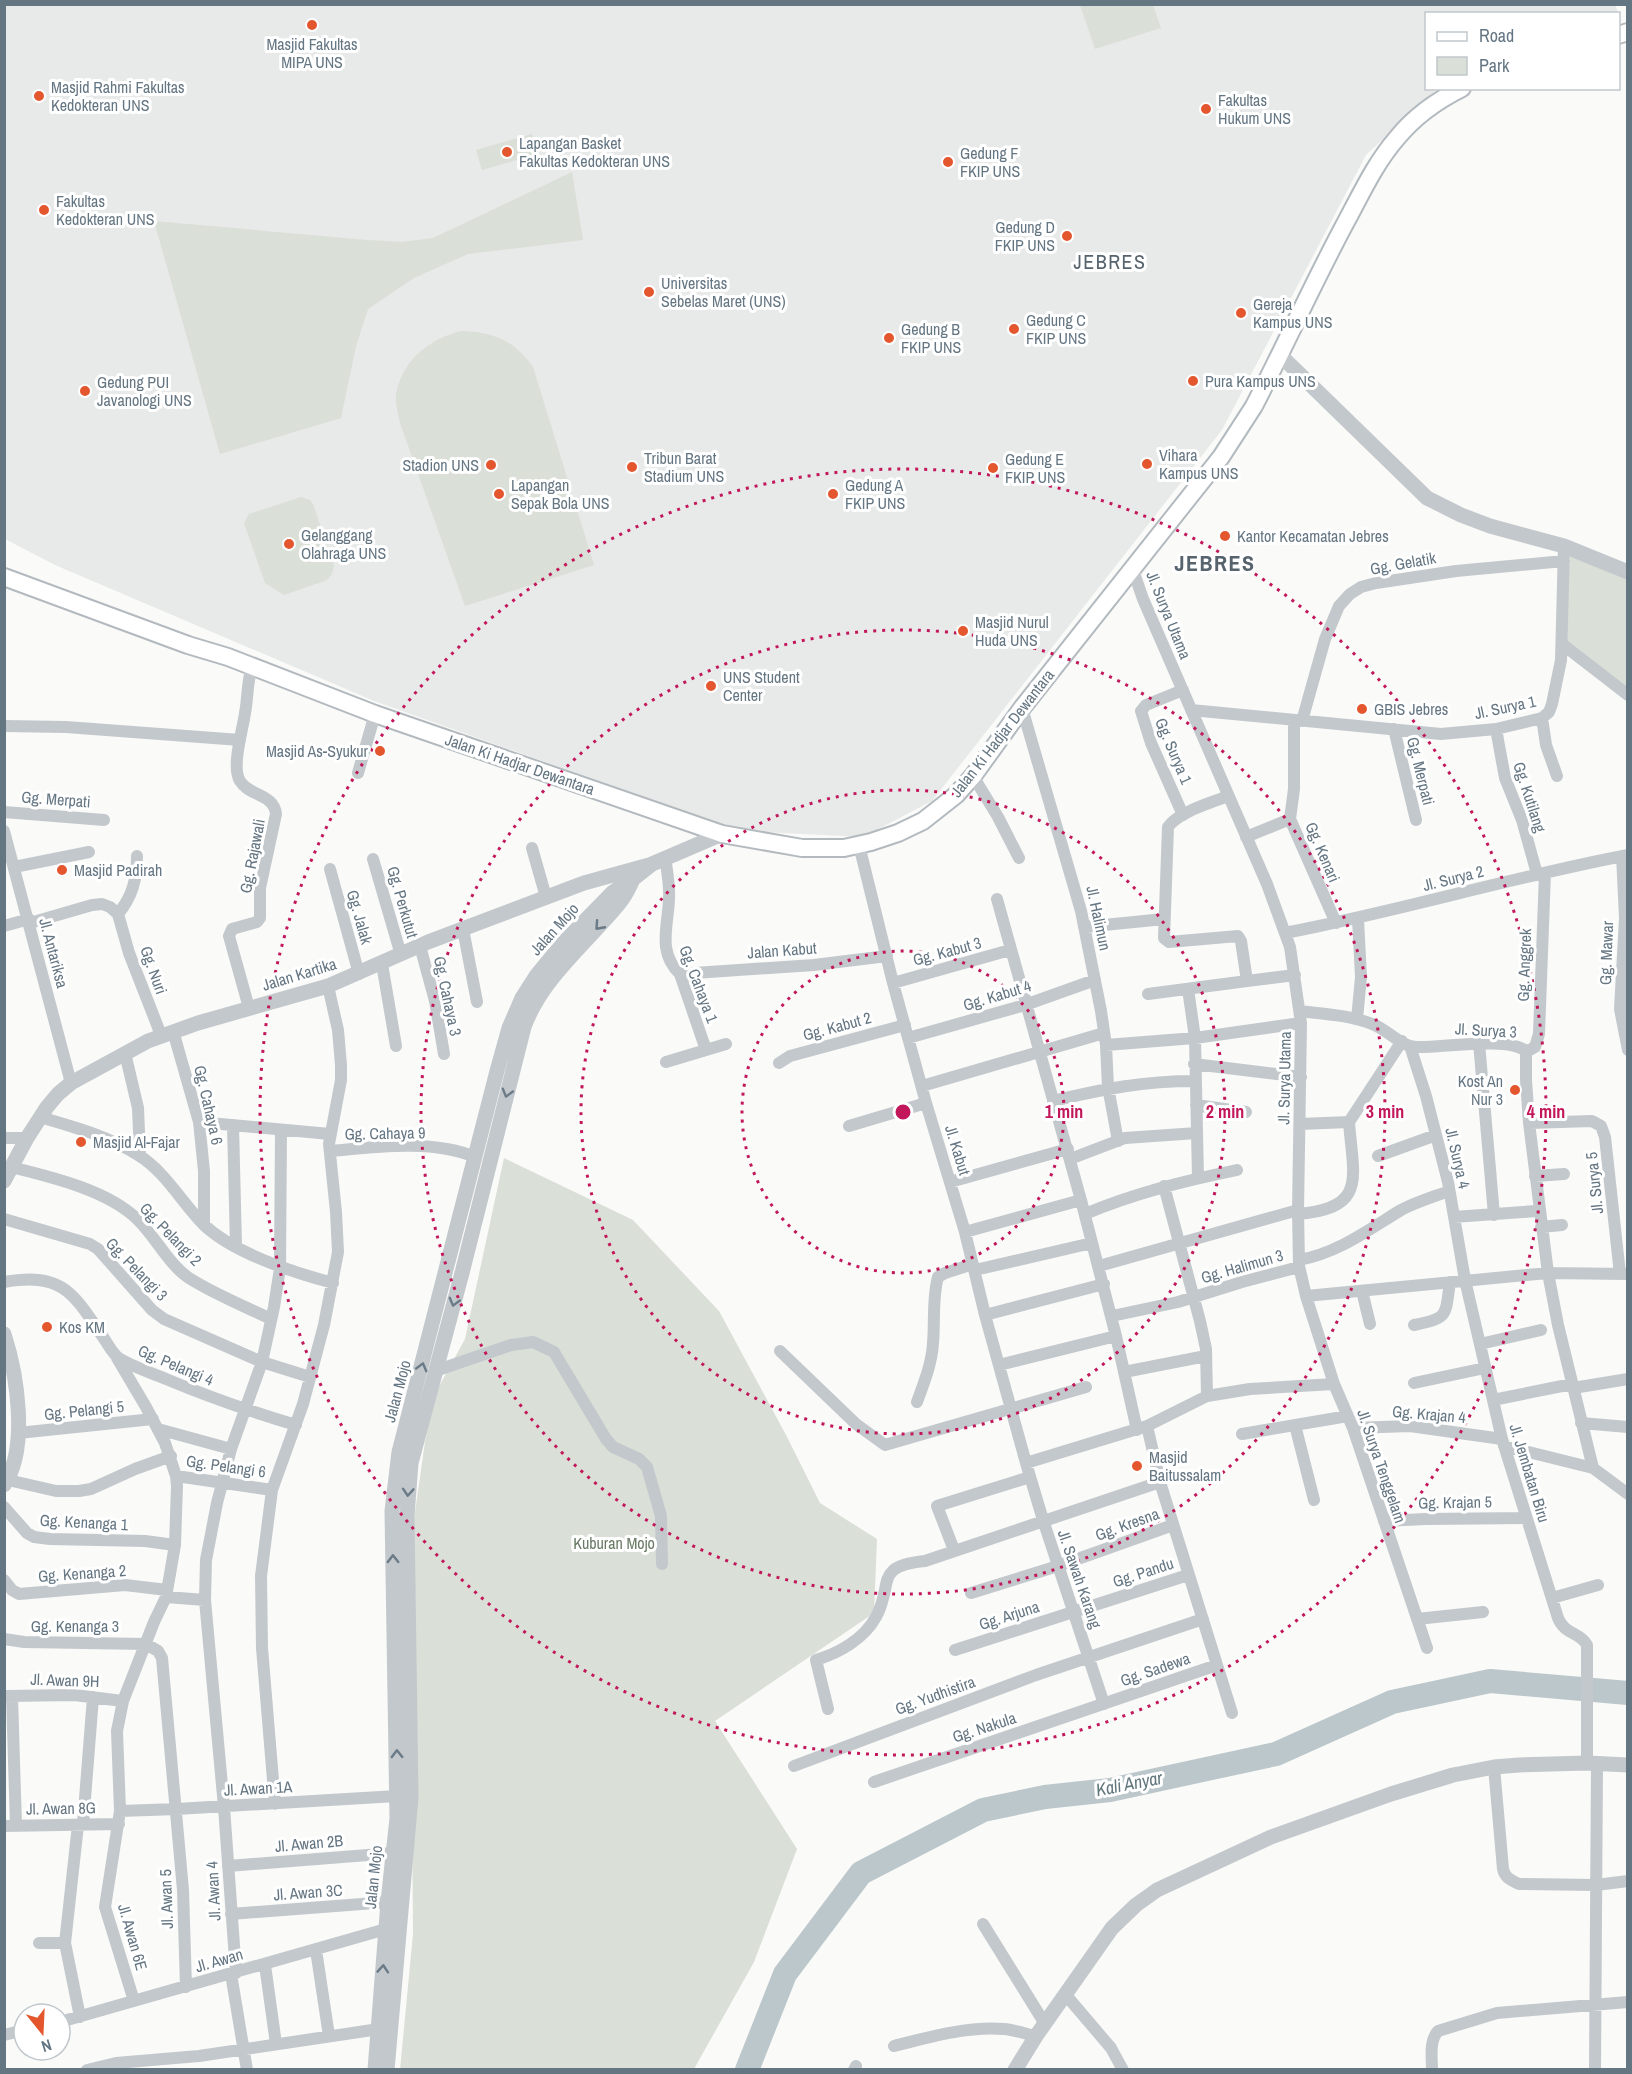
<svg xmlns="http://www.w3.org/2000/svg" width="1632" height="2074" font-family="'Archivo Narrow',sans-serif">
<style>
.built{fill:#e8e9e9}
.green{fill:#dadfd7}
.lines{fill:none;stroke-linecap:round;stroke-linejoin:round}
.river{stroke:#bbc7cb;stroke-width:24}
.secondary-casing{stroke:#b3babf;stroke-width:20}
.minor{stroke:#c3c8cc;stroke-width:12}
.tertiary{stroke:#c3c8cc;stroke-width:15}
.secondary{stroke:#fff;stroke-width:16}
.oneway{stroke:#6a7a87}
.ring{fill:none;stroke:#c2185b;stroke-width:3;stroke-dasharray:3 6}
.poi-dot{fill:#e4572e;stroke:#fff;stroke-width:2}
.labels{text-anchor:middle;stroke-width:6;stroke-linejoin:round;paint-order:stroke}
.poi-label{font-size:16px;fill:#657683;stroke:#fff;text-anchor:start}
.street-label{font-size:16px;fill:#657683;stroke:#fff}
.park-label{font-size:16px;fill:#687a64;stroke:#fff}
.water-label{font-size:18px;font-style:italic;fill:#60757c;stroke:#fff}
.quarter-label{font-size:20px;letter-spacing:1.5px;fill:#57646e;stroke:#fff}
.district-label{font-size:22px;font-weight:bold;letter-spacing:1.5px;fill:#57646e;stroke:#fff}
.centre{fill:#c2185b;stroke:#fff;stroke-width:3}
.ring-label{font-size:18px;text-anchor:middle;font-weight:bold;fill:#c2185b;stroke:#fff;stroke-width:6;stroke-linejoin:round;paint-order:stroke}
</style>
<rect width="100%" height="100%" fill="#fafaf8"/>
<!-- built -->
<path class="built" d="M1615 4 1621 20 1619 21 1618 14H1426V88L1437 89 1366 155 1222 430 932 801 863 837 739 831 374 701 55 565 5 539 4 5Z"/>
<!-- green -->
<path class="green" d="M1080 5H1153L1161 28 1095 49Z
M532 134 538 154 482 170 476 150Z
M572 172 583 240 468 254 414 278 368 309 356 346 341 418 220 454 154 221 367 240 402 242 433 238Z
M461 331C493 332 514 340 533 367L594 565 465 606 400 423C398 413 394 400 397 390 405 357 431 339 461 331Z
M301 497 310 500 313 504 334 566 332 574 327 580 284 595 265 583 244 523 249 514Z
M1570 553 1627 579V692L1563 643Z
M504 1158 633 1220 719 1311 786 1435 820 1503 877 1539 874 1613 715 1721 797 1849 754 1962 694 2069 400 2070 413 1934 410 1547 425 1442 431 1413 437 1390 465 1339Z"/>
<g class="lines">
<!-- river -->
<path class="river" d="M747 2070 785 1974 861 1873 983 1810 1045 1797 1110 1790 1276 1754 1392 1702 1490 1681 1628 1693"/>
<defs>
<path id="secondary" d="M1618 35 1628 32
M4 577 188 645 228 657 375 714 722 834 802 848H844L871 842 898 833 923 821 956 795 973 776 1022 708 1221 457 1254 406C1286 344 1314 281 1347 220 1362 192 1376 162 1397 138 1414 117 1438 100 1462 88"/>
</defs>
<!-- secondary casing -->
<use href="#secondary" class="secondary-casing"/>
<!-- minor -->
<path class="minor" d="M1133 570 1143 599 1267 884 1290 947 1301 1023 1298 1210 1299 1266 1306 1296 1548 1273 1628 1274
M1562 644 1628 695
M1183 690 1146 705 1141 711 1151 743 1183 815
M1022 708 1081 911 1101 1011 1106 1045 1108 1087 1118 1141
M1191 710 1441 734 1496 729 1542 718 1549 712 1552 704 1561 660 1564 546
M1542 718 1546 745 1557 776
M1294 720V789L1290 819 1336 923
M1302 721 1325 639 1339 606 1350 594 1361 587 1376 583 1456 571 1564 561
M4 726 66 727 240 740
M1394 729 1416 820
M1496 729 1505 778 1522 820 1537 874
M358 773 375 714
M973 776 998 817 1019 858
M4 812 104 820
M4 831 71 1083
M1246 837 1290 819
M859 845 893 983 926 1103 965 1232 985 1315 1026 1463 1043 1520 1104 1704
M532 848 546 897
M1622 856 1625 918 1620 1009 1628 1050
M665 857C667 871 670 885 669 899 668 927 657 952 680 974L706 1050
M373 859 401 955
M14 867 89 852
M330 869 359 974
M997 899 1081 1200 1116 1336 1137 1430
M118 914C132 897 137 880 137 856
M30 923 92 905 102 904 110 907 118 914 129 953 161 1035
M4 926 29 919
M1084 927 1164 919
M463 929 477 1002
M1285 933C1400 911 1512 877 1628 855
M420 946 435 1001 444 1054
M382 964 396 1046
M680 974 814 965 887 956
M1247 981 1295 975
M893 983 1010 950
M1188 989 1195 1038 1198 1178
M1148 994 1247 981 1241 941 1238 936 1169 942 1164 938 1168 827C1178 812 1211 803 1228 796
M249 1008 229 936 232 929 257 922 260 918V888L276 814C274 794 249 796 240 781 231 767 243 729 245 713 248 698 247 681 252 667
M1300 1011C1324 1014 1349 1015 1372 1024 1387 1029 1401 1047 1417 1047 1441 1048 1507 1036 1526 1051V1080L1529 1123 1548 1273 1558 1325 1593 1468
M1357 1019 1361 977 1358 919
M173 1031 199 1122 204 1171V1224
M908 1038 1025 1005 1095 980
M1479 1043 1494 1215
M1106 1045 1195 1038 1301 1023
M1410 1046 1426 1096 1448 1182 1465 1280 1502 1439 1558 1618C1565 1635 1580 1632 1587 1645V1763
M1526 1052 1535 1047 1539 1034 1545 873
M125 1053 138 1108 140 1155
M666 1062 726 1044
M779 1063 790 1056 905 1025
M1194 1064 1301 1077
M922 1086 1104 1033
M1053 1101C1103 1089 1143 1081 1195 1081
M1196 1105 1246 1112
M40 1117C74 1127 108 1136 138 1155 164 1170 183 1204 204 1225 235 1254 292 1272 333 1283
M199 1122 330 1134
M1349 1122 1402 1041
M1529 1123 1592 1121 1601 1126 1605 1137 1620 1274
M1300 1124 1349 1122
M233 1125 236 1246
M849 1126 926 1103
M4 1138H27
M330 1151C375 1147 432 1139 475 1157
M1378 1156 1436 1135
M1070 1159 1125 1138 1197 1133
M11 1167C51 1177 107 1190 137 1219 155 1236 169 1265 189 1278 214 1294 244 1306 271 1319
M1535 1176 1564 1174
M950 1182 1068 1149
M1164 1186 1200 1321 1206 1349 1207 1396
M1085 1214C1135 1193 1184 1181 1237 1170
M1298 1214C1368 1208 1353 1177 1349 1122
M1454 1217 1536 1211
M4 1219 90 1244 98 1249 152 1310 164 1319 262 1362 310 1377
M1541 1227 1562 1225
M965 1232 1081 1200
M1299 1260C1338 1253 1368 1230 1401 1210 1416 1202 1433 1197 1449 1191
M1099 1266 1298 1210
M975 1270 1092 1243
M4 1282C63 1272 73 1293 103 1337 108 1344 113 1355 120 1359 134 1367 151 1373 166 1379 209 1397 252 1412 296 1425
M1362 1291 1370 1324
M1306 1296 1334 1384 1353 1428 1427 1648
M985 1315 1104 1284
M1112 1316 1178 1302 1242 1282 1299 1267
M1414 1325C1449 1318 1445 1316 1450 1282
M1480 1344 1541 1330
M780 1351 856 1424 885 1445 1086 1387
M117 1358 146 1407 165 1443 176 1476 177 1486 175 1545 166 1597 154 1622 123 1701 117 1731 120 1811 105 1907 134 2001
M999 1365 1116 1336
M435 1371 511 1345 533 1342 554 1352 606 1439 613 1447 639 1459 647 1467 661 1516 662 1564
M1124 1372 1206 1356
M1414 1383 1485 1368
M1573 1388 1628 1379
M1493 1400 1572 1384
M917 1402C924 1383 932 1363 933 1343 935 1321 932 1299 938 1277L945 1273 973 1264
M1581 1423 1628 1427
M1295 1425 1314 1500
M1147 1426 1160 1482 1232 1713
M1353 1428 1410 1426 1502 1439
M158 1429 231 1449
M18 1433 153 1419
M1242 1434 1348 1416
M1504 1446 1593 1468 1628 1494
M1026 1463 1147 1426 1207 1396 1250 1389 1334 1384
M176 1476 272 1490
M8 1480 56 1491H79L91 1489 135 1469 171 1456
M4 1507 27 1533 34 1537 50 1539 145 1541 175 1545
M1384 1521 1426 1519 1526 1518
M954 1550 937 1506 1030 1477
M4 1580 12 1590 19 1594 125 1585 167 1590
M971 1593 1058 1566 1173 1525
M166 1597 205 1600
M1552 1598 1598 1585
M1417 1619 1483 1612
M4 1639 24 1642 146 1644 158 1651 162 1658 183 1890 186 1987
M955 1650 1188 1575
M6 1696 74 1695 123 1701
M12 1696 16 1826
M828 1709 816 1660C839 1653 864 1639 876 1617 894 1584 873 1566 925 1561L1160 1482
M794 1766 1036 1675 1203 1619
M1494 1767 1503 1869C1505 1878 1511 1880 1519 1884L1596 1885 1628 1881
M874 1782 1217 1665
M275 1804 262 1648 261 1576 272 1490 303 1404 324 1325 338 1252 336 1212 329 1144 341 1080V1065L338 1030 328 986
M120 1811 177 1809 397 1796
M83 1824 93 1697
M78 1825 65 1943 80 2017
M4 1826 119 1824
M228 1866 393 1853
M231 1914 388 1902
M983 1924 1045 2024
M39 1943H65
M316 1950 329 2036
M265 1965 276 2044
M236 1973 224 1807 205 1600 206 1560 217 1503 231 1449 262 1362 274 1307 280 1268 281 1130
M231 1974 247 2070
M1065 1994 1111 2048 1123 2070
M60 2022 386 1929
M4 2035 24 2030
M894 2046C929 2037 968 2026 1004 2029 1015 2030 1026 2034 1036 2036
M87 2070 116 2063 199 2056 379 2029
M854 2070 856 2066
M1432 2070C1432 2057 1429 2041 1438 2031L1497 2013 1628 2002
M1595 2070 1597 1764"/>
<!-- tertiary -->
<path class="tertiary" d="M1280 355 1427 498 1461 515 1490 526 1564 546 1628 572
M4 1181 27 1138 47 1107 58 1094 71 1083 148 1041 198 1023 328 986 428 942 584 883 649 865
M4 1334C17 1374 29 1448 4 1485
M375 2070 388 1902 397 1818 392 1511 399 1452 497 1071 509 1028 522 998 536 976 563 943 613 892 633 879 652 864 722 834
M387 2070 411 1797 407 1516 411 1463 462 1273 524 1027C539 986 572 956 601 924 616 907 624 901 633 879
M1015 2070 1036 2036 1112 1928 1136 1905 1157 1890 1271 1837 1391 1794 1453 1775 1494 1767 1519 1765 1587 1763 1628 1765"/>
<!-- secondary -->
<use href="#secondary" class="secondary"/>
</g>
<!-- one-way arrows -->
<defs><path id="oneway-chevron" d="M-2-3.5L2.5 0L-2 3.5" fill="none" stroke-width="1.6" stroke-linecap="round" stroke-linejoin="round" transform="scale(1.5)"/></defs>
<g class="oneway">
<use href="#oneway-chevron" transform="translate(599 926) rotate(132)"/>
<use href="#oneway-chevron" transform="translate(507 1093) rotate(106)"/>
<use href="#oneway-chevron" transform="translate(454 1302) rotate(105)"/>
<use href="#oneway-chevron" transform="translate(422 1367) rotate(-75)"/>
<use href="#oneway-chevron" transform="translate(408 1492) rotate(94)"/>
<use href="#oneway-chevron" transform="translate(393 1559) rotate(-91)"/>
<use href="#oneway-chevron" transform="translate(397 1754) rotate(-91)"/>
<use href="#oneway-chevron" transform="translate(383 1969) rotate(-86)"/>
</g>
<!-- distance rings -->
<g class="ring">
<circle cx="903" cy="1112" r="161"/>
<circle cx="903" cy="1112" r="322"/>
<circle cx="903" cy="1112" r="482"/>
<circle cx="903" cy="1112" r="643"/>
</g>
<!-- markers -->
<g class="poi-dot">
<circle cx="312" cy="25" r="6"/>
<circle cx="39" cy="96" r="6"/>
<circle cx="1206" cy="109" r="6"/>
<circle cx="507" cy="152" r="6"/>
<circle cx="948" cy="162" r="6"/>
<circle cx="44" cy="210" r="6"/>
<circle cx="1067" cy="236" r="6"/>
<circle cx="649" cy="292" r="6"/>
<circle cx="1241" cy="313" r="6"/>
<circle cx="1014" cy="329" r="6"/>
<circle cx="889" cy="338" r="6"/>
<circle cx="1193" cy="381" r="6"/>
<circle cx="85" cy="391" r="6"/>
<circle cx="1147" cy="464" r="6"/>
<circle cx="491" cy="465" r="6"/>
<circle cx="632" cy="467" r="6"/>
<circle cx="993" cy="468" r="6"/>
<circle cx="499" cy="494" r="6"/>
<circle cx="833" cy="494" r="6"/>
<circle cx="1225" cy="536" r="6"/>
<circle cx="289" cy="544" r="6"/>
<circle cx="963" cy="631" r="6"/>
<circle cx="711" cy="686" r="6"/>
<circle cx="1362" cy="709" r="6"/>
<circle cx="380" cy="751" r="6"/>
<circle cx="62" cy="870" r="6"/>
<circle cx="1515" cy="1090" r="6"/>
<circle cx="81" cy="1142" r="6"/>
<circle cx="47" cy="1327" r="6"/>
<circle cx="1137" cy="1466" r="6"/>
</g>
<g class="labels">
<!-- poi labels -->
<g class="poi-label">
<text x="312" y="50" text-anchor="middle">Masjid Fakultas<tspan x="312" dy="18">MIPA UNS</tspan></text>
<text x="51" y="93">Masjid Rahmi Fakultas<tspan x="51" dy="18">Kedokteran UNS</tspan></text>
<text x="1218" y="106">Fakultas<tspan x="1218" dy="18">Hukum UNS</tspan></text>
<text x="519" y="149">Lapangan Basket<tspan x="519" dy="18">Fakultas Kedokteran UNS</tspan></text>
<text x="960" y="159">Gedung F<tspan x="960" dy="18">FKIP UNS</tspan></text>
<text x="56" y="207">Fakultas<tspan x="56" dy="18">Kedokteran UNS</tspan></text>
<text x="1055" y="233" text-anchor="end">Gedung D<tspan x="1055" dy="18">FKIP UNS</tspan></text>
<text x="661" y="289">Universitas<tspan x="661" dy="18">Sebelas Maret (UNS)</tspan></text>
<text x="1253" y="310">Gereja<tspan x="1253" dy="18">Kampus UNS</tspan></text>
<text x="1026" y="326">Gedung C<tspan x="1026" dy="18">FKIP UNS</tspan></text>
<text x="901" y="335">Gedung B<tspan x="901" dy="18">FKIP UNS</tspan></text>
<text x="1205" y="387">Pura Kampus UNS</text>
<text x="97" y="388">Gedung PUI<tspan x="97" dy="18">Javanologi UNS</tspan></text>
<text x="1159" y="461">Vihara<tspan x="1159" dy="18">Kampus UNS</tspan></text>
<text x="644" y="464">Tribun Barat<tspan x="644" dy="18">Stadium UNS</tspan></text>
<text x="1005" y="465">Gedung E<tspan x="1005" dy="18">FKIP UNS</tspan></text>
<text x="479" y="471" text-anchor="end">Stadion UNS</text>
<text x="511" y="491">Lapangan<tspan x="511" dy="18">Sepak Bola UNS</tspan></text>
<text x="845" y="491">Gedung A<tspan x="845" dy="18">FKIP UNS</tspan></text>
<text x="301" y="541">Gelanggang<tspan x="301" dy="18">Olahraga UNS</tspan></text>
<text x="1237" y="542">Kantor Kecamatan Jebres</text>
<text x="975" y="628">Masjid Nurul<tspan x="975" dy="18">Huda UNS</tspan></text>
<text x="723" y="683">UNS Student<tspan x="723" dy="18">Center</tspan></text>
<text x="1374" y="715">GBIS Jebres</text>
<text x="368" y="757" text-anchor="end">Masjid As-Syukur</text>
<text x="74" y="876">Masjid Padirah</text>
<text x="1503" y="1087" text-anchor="end">Kost An<tspan x="1503" dy="18">Nur 3</tspan></text>
<text x="93" y="1148">Masjid Al-Fajar</text>
<text x="59" y="1333">Kos KM</text>
<text x="1149" y="1463">Masjid<tspan x="1149" dy="18">Baitussalam</tspan></text>
</g>
<!-- street labels -->
<g class="street-label">
<text transform="translate(1403 563) rotate(-10)" y="6">Gg. Gelatik</text>
<text transform="translate(1169 615) rotate(68)" y="6">Jl. Surya Utama</text>
<text transform="translate(1505 707) rotate(-12)" y="6">Jl. Surya 1</text>
<text transform="translate(1002 733) rotate(-52)" y="6">Jalan Ki Hadjar Dewantara</text>
<text transform="translate(1174 751) rotate(67)" y="6">Gg. Surya 1</text>
<text transform="translate(520 764) rotate(19)" y="6">Jalan Ki Hadjar Dewantara</text>
<text transform="translate(1421 771) rotate(76)" y="6">Gg. Merpati</text>
<text transform="translate(1530 797) rotate(72)" y="6">Gg. Kutilang</text>
<text transform="translate(56 799) rotate(4)" y="6">Gg. Merpati</text>
<text transform="translate(1323 852) rotate(67)" y="6">Gg. Kenari</text>
<text transform="translate(252 856) rotate(-79)" y="6">Gg. Rajawali</text>
<text transform="translate(1453 878) rotate(-14)" y="6">Jl. Surya 2</text>
<text transform="translate(403 902) rotate(74)" y="6">Gg. Perkutut</text>
<text transform="translate(360 917) rotate(74)" y="6">Gg. Jalak</text>
<text transform="translate(1099 918) rotate(78)" y="6">Jl. Halimun</text>
<text transform="translate(554 929) rotate(-48)" y="6">Jalan Mojo</text>
<text transform="translate(782 950) rotate(-4)" y="6">Jalan Kabut</text>
<text transform="translate(947 951) rotate(-15)" y="6">Gg. Kabut 3</text>
<text transform="translate(54 953) rotate(75)" y="6">Jl. Antariksa</text>
<text transform="translate(1606 953) rotate(-88)" y="6">Gg. Mawar</text>
<text transform="translate(1524 965) rotate(-88)" y="6">Gg. Anggrek</text>
<text transform="translate(154 970) rotate(70)" y="6">Gg. Nuri</text>
<text transform="translate(299 974) rotate(-17)" y="6">Jalan Kartika</text>
<text transform="translate(699 984) rotate(69)" y="6">Gg. Cahaya 1</text>
<text transform="translate(997 995) rotate(-17)" y="6">Gg. Kabut 4</text>
<text transform="translate(448 996) rotate(78)" y="6">Gg. Cahaya 3</text>
<text transform="translate(837 1026) rotate(-15)" y="6">Gg. Kabut 2</text>
<text transform="translate(1486 1030) rotate(3)" y="6">Jl. Surya 3</text>
<text transform="translate(1284 1078) rotate(-89)" y="6">Jl. Surya Utama</text>
<text transform="translate(209 1105) rotate(77)" y="6">Gg. Cahaya 6</text>
<text transform="translate(385 1133) rotate(-1)" y="6">Gg. Cahaya 9</text>
<text transform="translate(958 1150) rotate(73)" y="6">Jl. Kabut</text>
<text transform="translate(1458 1158) rotate(77)" y="6">Jl. Surya 4</text>
<text transform="translate(1594 1183) rotate(-96)" y="6">Jl. Surya 5</text>
<text transform="translate(171 1234) rotate(46)" y="6">Gg. Pelangi 2</text>
<text transform="translate(1242 1266) rotate(-16)" y="6">Gg. Halimun 3</text>
<text transform="translate(137 1269) rotate(46)" y="6">Gg. Pelangi 3</text>
<text transform="translate(176 1365) rotate(23)" y="6">Gg. Pelangi 4</text>
<text transform="translate(397 1391) rotate(-75)" y="6">Jalan Mojo</text>
<text transform="translate(84 1410) rotate(-6)" y="6">Gg. Pelangi 5</text>
<text transform="translate(1429 1414) rotate(5)" y="6">Gg. Krajan 4</text>
<text transform="translate(226 1466) rotate(8)" y="6">Gg. Pelangi 6</text>
<text transform="translate(1382 1466) rotate(71)" y="6">Jl. Surya Tenggelam</text>
<text transform="translate(1530 1473) rotate(73)" y="6">Jl. Jembatan Biru</text>
<text transform="translate(1455 1502) rotate(-1)" y="6">Gg. Krajan 5</text>
<text transform="translate(84 1522) rotate(3)" y="6">Gg. Kenanga 1</text>
<text transform="translate(1127 1524) rotate(-20)" y="6">Gg. Kresna</text>
<text transform="translate(1143 1572) rotate(-18)" y="6">Gg. Pandu</text>
<text transform="translate(82 1573) rotate(-4)" y="6">Gg. Kenanga 2</text>
<text transform="translate(1080 1579) rotate(71)" y="6">Jl. Sawah Karang</text>
<text transform="translate(1009 1615) rotate(-18)" y="6">Gg. Arjuna</text>
<text x="75" y="1632">Gg. Kenanga 3</text>
<text transform="translate(1155 1669) rotate(-19)" y="6">Gg. Sadewa</text>
<text transform="translate(65 1680) rotate(2)" y="6">Jl. Awan 9H</text>
<text transform="translate(935 1695) rotate(-20)" y="6">Gg. Yudhistira</text>
<text transform="translate(984 1727) rotate(-18)" y="6">Gg. Nakula</text>
<text transform="translate(258 1788) rotate(-3)" y="6">Jl. Awan 1A</text>
<text transform="translate(61 1808) rotate(-1)" y="6">Jl. Awan 8G</text>
<text transform="translate(309 1843) rotate(-5)" y="6">Jl. Awan 2B</text>
<text transform="translate(373 1877) rotate(-84)" y="6">Jalan Mojo</text>
<text transform="translate(213 1891) rotate(-93)" y="6">Jl. Awan 4</text>
<text transform="translate(308 1892) rotate(-4)" y="6">Jl. Awan 3C</text>
<text transform="translate(166 1899) rotate(-92)" y="6">Jl. Awan 5</text>
<text transform="translate(133 1937) rotate(74)" y="6">Jl. Awan 6E</text>
<text transform="translate(219 1960) rotate(-16)" y="6">Jl. Awan</text>
</g>
<!-- park labels -->
<g class="park-label">
<text x="614" y="1549">Kuburan Mojo</text>
</g>
<!-- water labels -->
<g class="water-label">
<text transform="translate(1129 1784) rotate(-11)" y="6">Kali Anyar</text>
</g>
<!-- quarter labels -->
<g class="quarter-label">
<text x="1110" y="269">JEBRES</text>
</g>
<!-- district labels -->
<g class="district-label">
<text x="1215" y="571">JEBRES</text>
</g>
</g>
<circle cx="903" cy="1112" r="9" class="centre"/>
<g class="ring-label">
<text x="1064" y="1118">1 min</text>
<text x="1225" y="1118">2 min</text>
<text x="1385" y="1118">3 min</text>
<text x="1546" y="1118">4 min</text>
</g>
<!-- border -->
<rect width="1632" height="2074" fill="none" stroke="#657683" stroke-width="12"/>
<!-- legend -->
<rect x="1425" y="12" width="195" height="78" fill="#ffffff" stroke="#c1c8cd" stroke-width="1.5"/>
<rect x="1437" y="32" width="30" height="9" fill="#ffffff" stroke="#c1c8cd" stroke-width="1.5"/>
<text x="1479" y="42" font-size="18" fill="#657683">Road</text>
<rect x="1437" y="57" width="30" height="18" fill="#dadfd7" stroke="#c1c8cd" stroke-width="1.5"/>
<text x="1479" y="72" font-size="18" fill="#657683">Park</text>
<!-- north arrow -->
<g transform="translate(42 2032) rotate(162)"><circle r="28" fill="#ffffff" stroke="#c1c8cd" stroke-width="1.5"/>
<path d="M0-4.5L10 22L0 15L-10 22Z" fill="#e4572e"/>
<text y="-9" font-size="16" font-weight="bold" text-anchor="middle" fill="#657683">N</text>
</g>
</svg>
